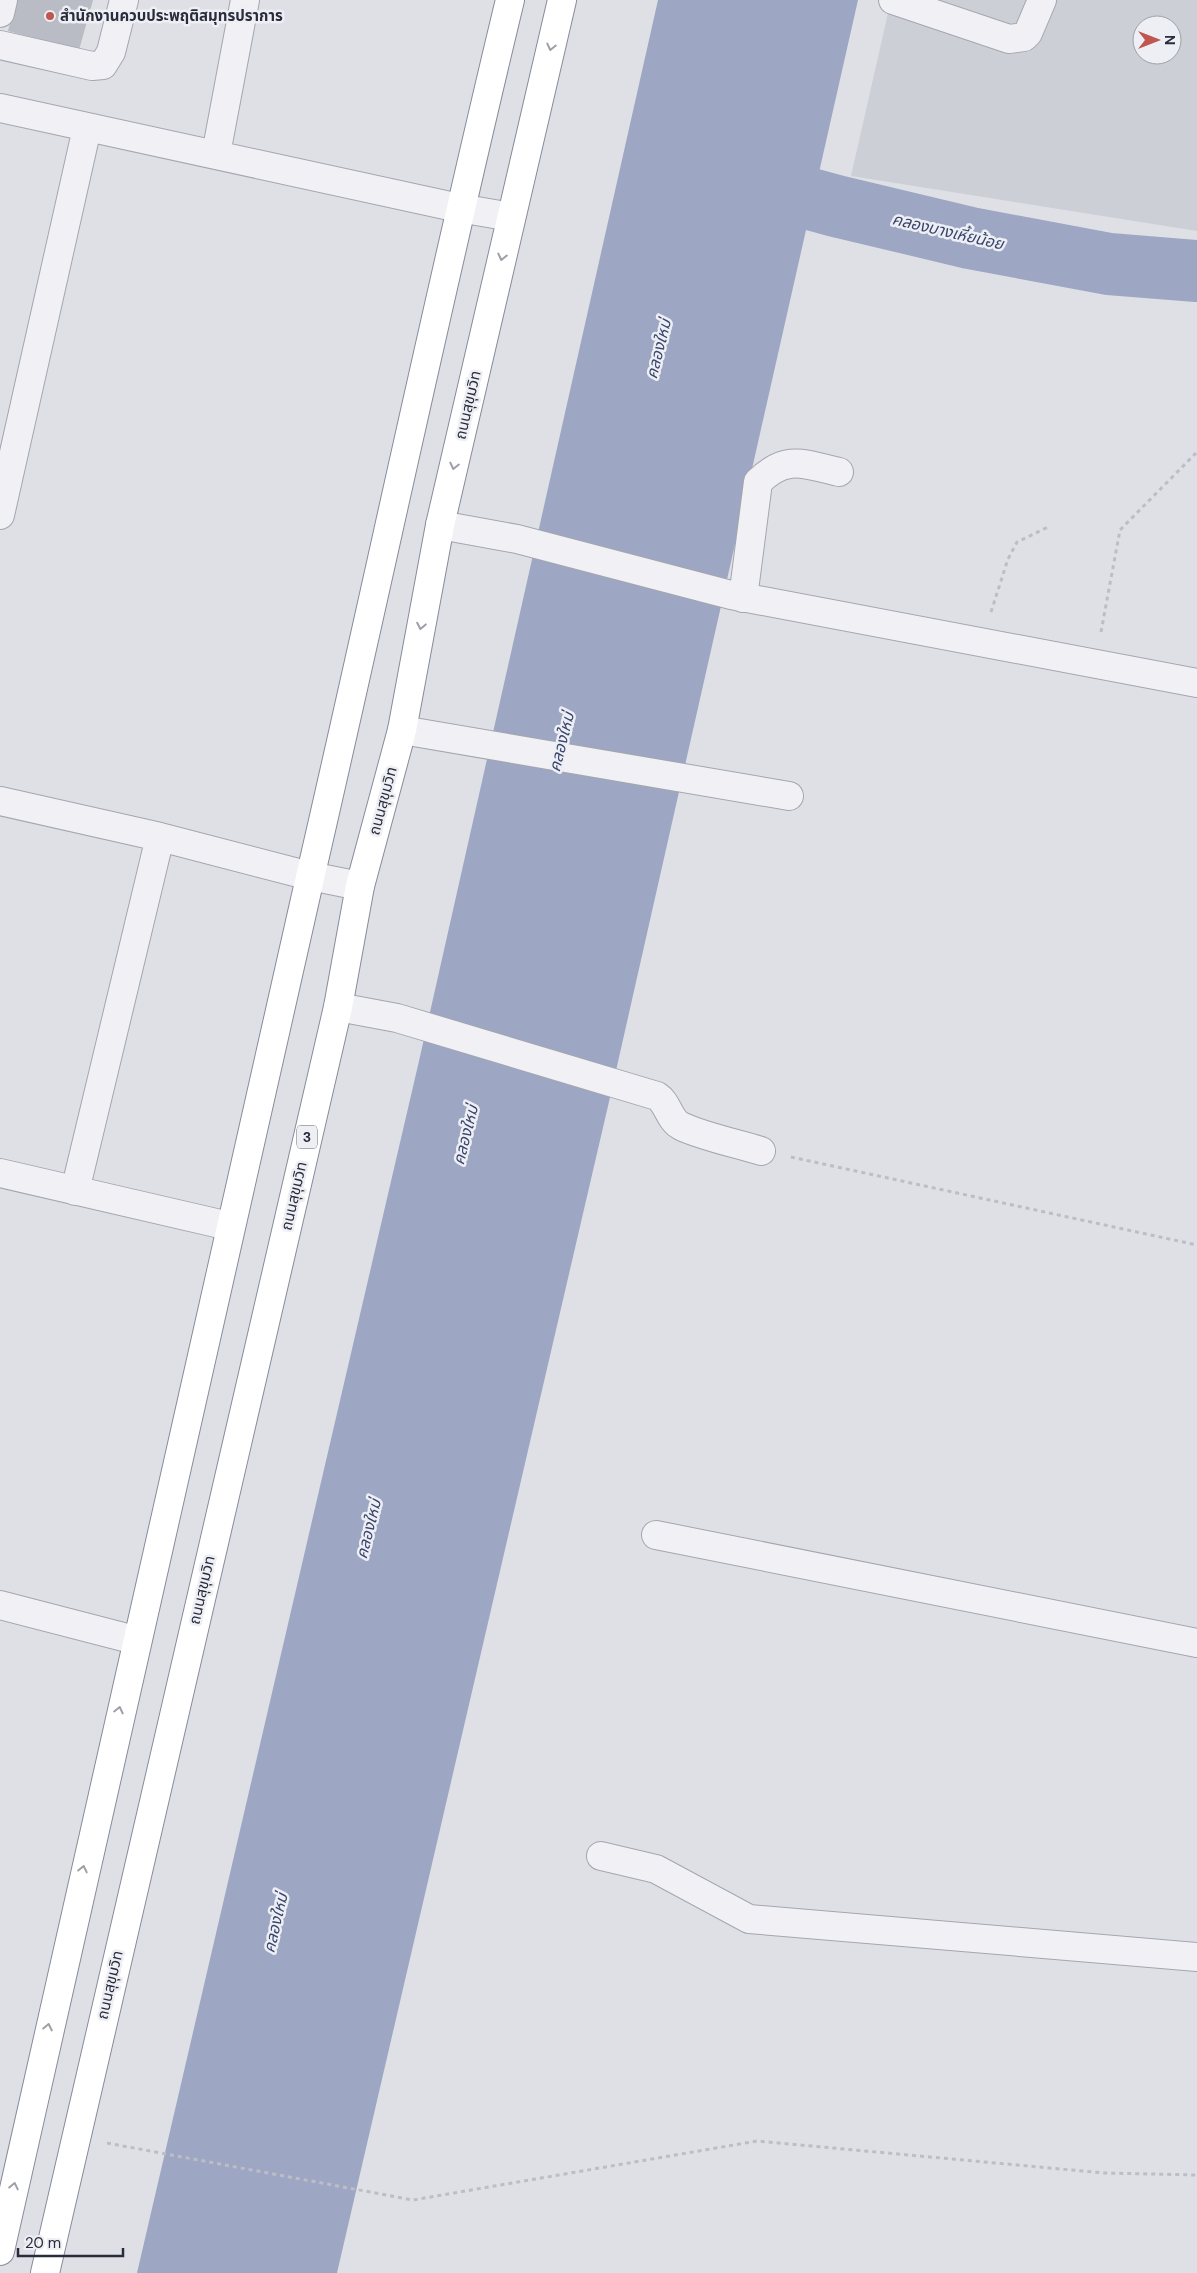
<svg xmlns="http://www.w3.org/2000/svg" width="1197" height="2273" font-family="'DM Sans','Noto Sans Thai',sans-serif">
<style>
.built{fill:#cdcfd7;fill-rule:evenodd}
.water{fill:#9da7c3}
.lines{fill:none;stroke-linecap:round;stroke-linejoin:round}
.river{stroke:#9da7c3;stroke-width:62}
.building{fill:#b9bbc5}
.minor-casing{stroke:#a4a6af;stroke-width:30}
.highway-casing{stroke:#888b9b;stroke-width:30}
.path{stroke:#bdbec5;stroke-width:3;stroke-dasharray:4 4;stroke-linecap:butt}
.minor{stroke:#f1f1f5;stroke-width:28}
.highway{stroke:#fff;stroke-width:28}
.oneway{stroke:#9fa0a7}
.poi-dot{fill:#bf5750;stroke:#eeeff4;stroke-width:2}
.labels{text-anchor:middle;stroke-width:5;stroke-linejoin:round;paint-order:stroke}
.shield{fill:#eeeff4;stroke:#646672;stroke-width:1}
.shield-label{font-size:14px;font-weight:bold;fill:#292c3b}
.poi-label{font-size:15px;font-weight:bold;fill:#292c3b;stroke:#eeeff4;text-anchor:start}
.street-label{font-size:15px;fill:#292c3b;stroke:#eeeff4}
.water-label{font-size:16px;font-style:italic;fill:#38446b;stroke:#eeeff4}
</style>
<rect width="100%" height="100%" fill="#dee0e6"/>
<!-- built -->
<path class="built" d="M891 0H1197V231L851 176ZM1142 25H1172V55H1142Z"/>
<!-- water -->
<path class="water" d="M658 0H858L608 1106 337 2273H137L419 1061Z"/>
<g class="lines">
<!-- river -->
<path class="river" d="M730 177 836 206 970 238 1109 264 1197 271"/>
</g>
<!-- building -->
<path class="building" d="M16 0H93L79 50 8 31Z"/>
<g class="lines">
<defs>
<path id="minor" d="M893 0 1009 39 1024 37 1028 33 1042 0
M0 13 3 0
M0 45 92 66 103 65 111 52 124 0
M0 108 459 208 511 217
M216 154 245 0
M0 515 87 128
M440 525 517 539 731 595 1197 683
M743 598 758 482C786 454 804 464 839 472
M402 730 789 796
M0 801 160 837 310 876 360 886
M338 1007 397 1018 657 1096C668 1103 669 1120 681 1126 701 1136 739 1144 761 1151
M0 1173 229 1226
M75 1191 160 837
M656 1535 1197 1643
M0 1605 135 1640
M601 1856 656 1869 749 1919 1197 1957"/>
<path id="highway" d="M0 2251C99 1794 204 1338 309 882 377 588 439 293 510 0
M45 2273 338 1007 360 886 402 730 440 525 562 0"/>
</defs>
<!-- minor casing -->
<use href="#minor" class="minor-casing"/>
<!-- highway casing -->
<use href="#highway" class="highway-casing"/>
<!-- path -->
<path class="path" d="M991 612 1008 559 1017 542 1048 527
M1101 632 1120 530 1197 452
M791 1157 1197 1245
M107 2143 413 2200 757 2141 1104 2173 1197 2175"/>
<!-- minor -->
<use href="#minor" class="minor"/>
<!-- highway -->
<use href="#highway" class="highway"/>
</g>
<!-- one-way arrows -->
<defs><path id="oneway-chevron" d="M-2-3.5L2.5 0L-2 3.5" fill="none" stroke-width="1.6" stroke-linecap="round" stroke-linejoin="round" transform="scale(1.25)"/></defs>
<g class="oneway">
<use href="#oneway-chevron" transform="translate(551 47) rotate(103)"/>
<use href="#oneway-chevron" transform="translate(502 257) rotate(103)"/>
<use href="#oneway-chevron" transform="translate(454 466) rotate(103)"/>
<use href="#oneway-chevron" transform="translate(421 626) rotate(101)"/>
<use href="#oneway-chevron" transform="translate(119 1710) rotate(-77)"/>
<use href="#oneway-chevron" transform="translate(83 1869) rotate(-78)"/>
<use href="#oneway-chevron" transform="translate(48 2027) rotate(-78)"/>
<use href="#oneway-chevron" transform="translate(14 2186) rotate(-78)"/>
</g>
<!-- markers -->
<circle class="poi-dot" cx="50" cy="16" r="5"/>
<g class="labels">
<!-- shield labels -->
<rect class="shield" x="297" y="1125.5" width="20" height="23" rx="4"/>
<g class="shield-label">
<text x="307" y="1142">3</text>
</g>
<!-- poi labels -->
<g class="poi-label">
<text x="60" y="21">สำนักงานควบประพฤติสมุทรปราการ</text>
</g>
<!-- street labels -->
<g class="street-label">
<text transform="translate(468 405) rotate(-77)" y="5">ถนนสุขุมวิท</text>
<text transform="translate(383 801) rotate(-75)" y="5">ถนนสุขุมวิท</text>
<text transform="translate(294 1196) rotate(-77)" y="5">ถนนสุขุมวิท</text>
<text transform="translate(202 1590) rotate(-77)" y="5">ถนนสุขุมวิท</text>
<text transform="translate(110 1985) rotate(-77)" y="5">ถนนสุขุมวิท</text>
</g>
<!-- water labels -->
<g class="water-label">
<text transform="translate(948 231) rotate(13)" y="6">คลองบางเหี้ยน้อย</text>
<text transform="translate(658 349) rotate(-76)" y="6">คลองใหม่</text>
<text transform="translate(561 742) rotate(-76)" y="6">คลองใหม่</text>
<text transform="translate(465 1135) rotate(-76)" y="6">คลองใหม่</text>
<text transform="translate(368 1529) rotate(-76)" y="6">คลองใหม่</text>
<text transform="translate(275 1923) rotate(-77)" y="6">คลองใหม่</text>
</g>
</g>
<!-- north arrow -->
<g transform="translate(1157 40) rotate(90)"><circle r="24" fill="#eeeff4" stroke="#9fa1aa"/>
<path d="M0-4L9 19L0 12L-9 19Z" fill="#bf5750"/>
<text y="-8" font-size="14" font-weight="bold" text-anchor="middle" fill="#292c3b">N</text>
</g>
<!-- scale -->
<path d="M18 2248v8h105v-8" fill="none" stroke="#292c3b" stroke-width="2.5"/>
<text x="25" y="2248" font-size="15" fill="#292c3b" stroke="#eeeff4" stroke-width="4" paint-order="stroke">20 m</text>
</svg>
